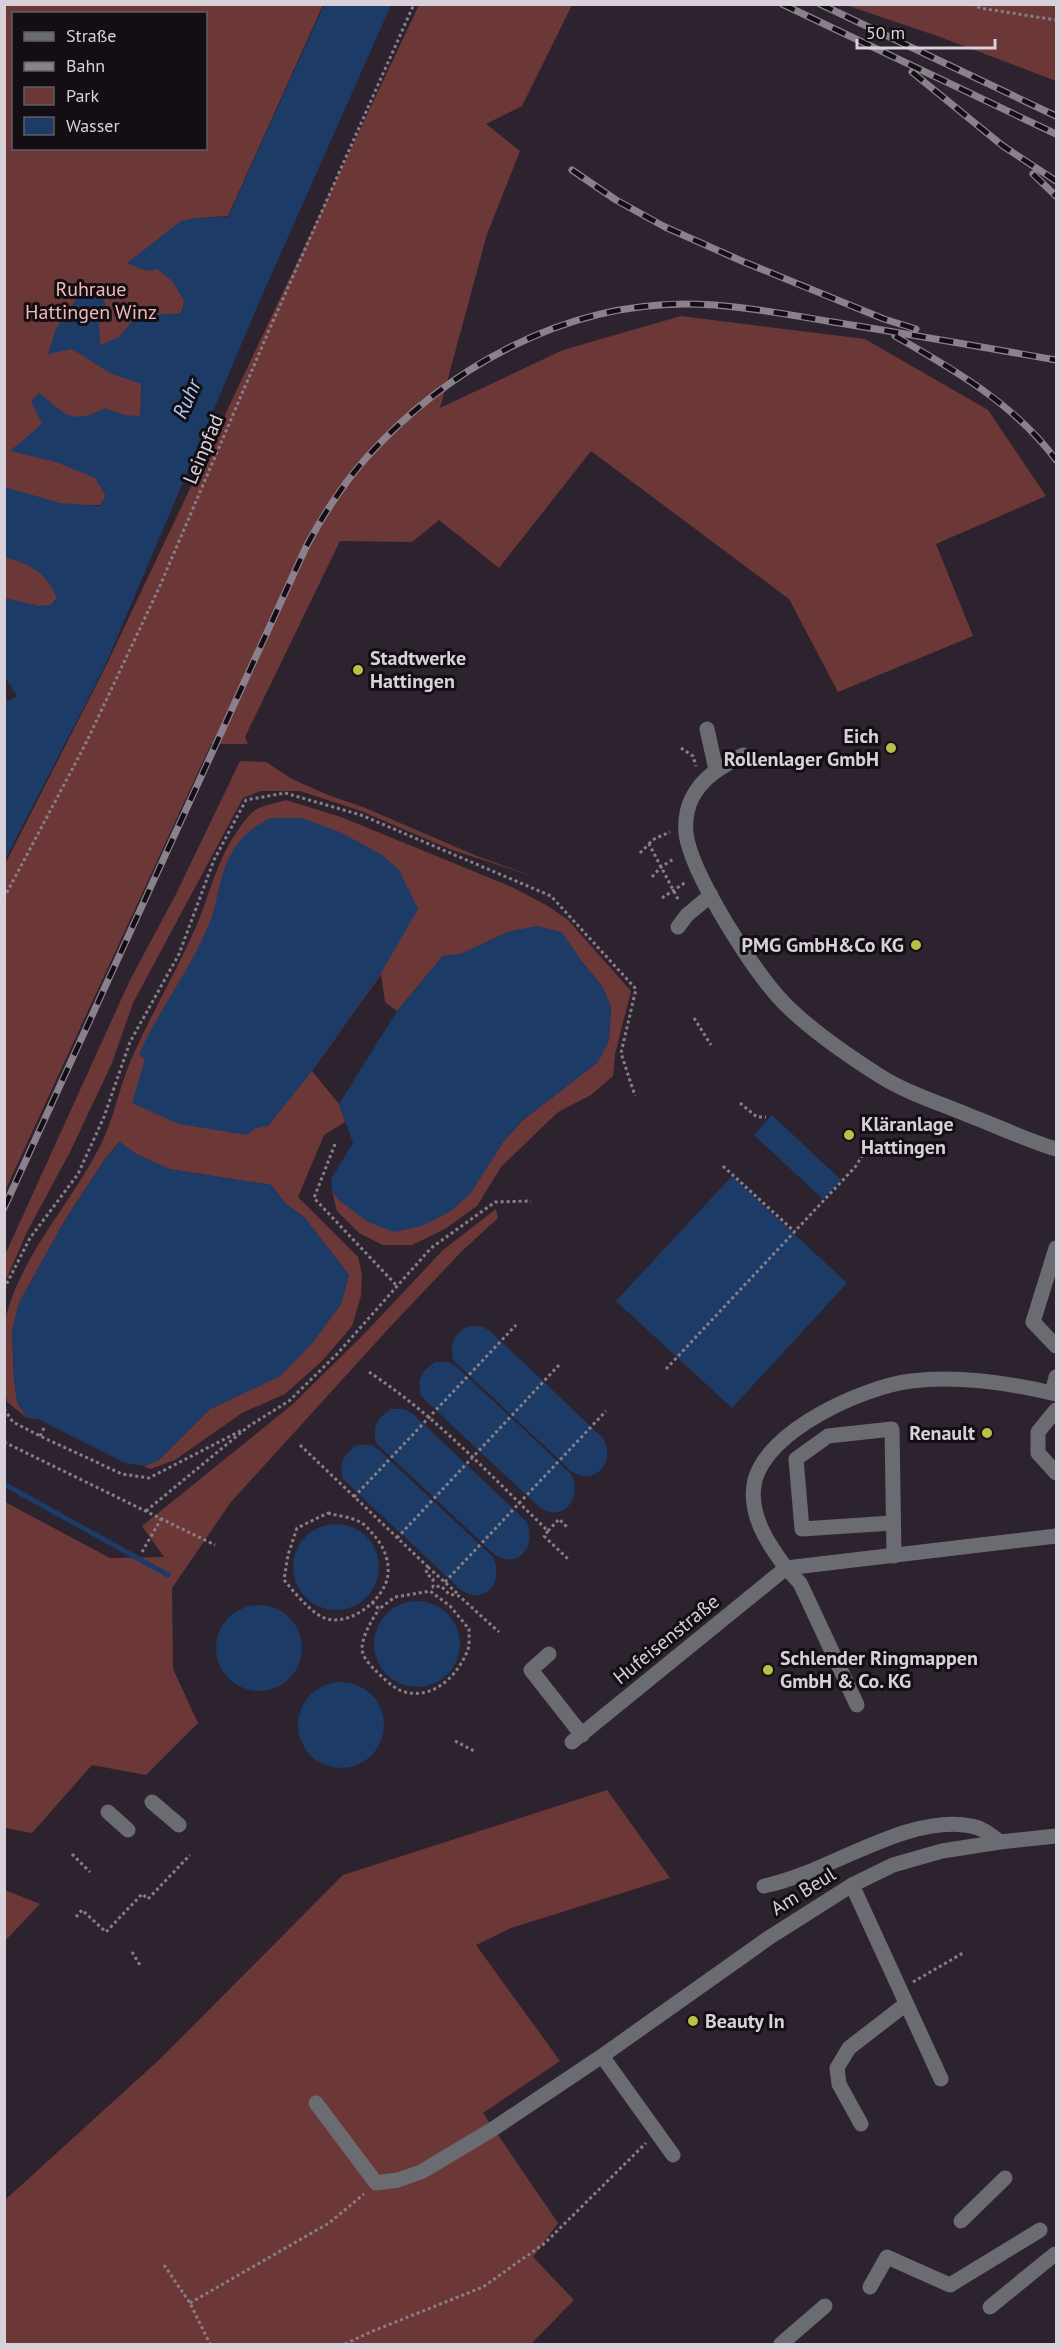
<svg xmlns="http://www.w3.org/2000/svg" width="1061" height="2349" font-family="'PT Sans',sans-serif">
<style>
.green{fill:#6c3737;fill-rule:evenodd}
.water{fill:#1c3b67}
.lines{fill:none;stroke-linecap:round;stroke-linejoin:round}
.stream{stroke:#1c3b67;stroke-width:5}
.path{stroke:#867e88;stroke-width:3;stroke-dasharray:3 3;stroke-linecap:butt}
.minor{stroke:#6b6b72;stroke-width:15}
.rail-casing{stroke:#8a818c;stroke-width:7}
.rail{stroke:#130e14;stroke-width:4.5;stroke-dasharray:14;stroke-linecap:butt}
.poi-dot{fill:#b6c148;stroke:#130e14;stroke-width:2}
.labels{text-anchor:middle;stroke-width:6;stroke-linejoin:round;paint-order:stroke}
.park-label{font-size:20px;fill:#f4b8b6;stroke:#130e14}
.street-label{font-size:20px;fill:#d8d1da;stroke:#130e14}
.poi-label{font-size:20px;font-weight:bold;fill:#d8d1da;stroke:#130e14;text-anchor:start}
.water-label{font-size:21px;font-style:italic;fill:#abc9f4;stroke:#130e14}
</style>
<rect width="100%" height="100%" fill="#2d232f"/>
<!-- green -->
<path class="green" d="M4 5H323L228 216 201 218 205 249 185 300 181 313 178 314 140 416 100 486 106 496 100 505H90L49 580 57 598 51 605 40 606 4 659ZM14 14H206V148H14Z
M419 5H572L522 106 486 124 520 151 487 234 440 408 563 350 681 316 865 339 988 410 1046 496 936 544 973 636 838 692 789 599 591 451 499 568 439 520 412 542 340 541 245 737 248 744H211L5 1191V864L105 668Z
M846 5H1056V81L940 37Z
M240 761 266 762 292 779 328 795 363 807 477 856 535 877 452 850 361 811 300 791H261L243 798 133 1003 112 1063 70 1152 27 1232 5 1282V1255L130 980 175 896Z
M286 800 341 817 512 887 548 906 568 920 631 991 615 1054 613 1076 591 1095 558 1112 501 1167 477 1206 445 1229 412 1245H383L359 1233 337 1211 332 1191 340 1201 470 1194 503 1142 523 1120 598 1062 609 1040 611 1007 602 986 583 963 510 931 461 954 443 956 397 1011 385 1002 381 974 312 1071 339 1104 345 1122 324 1135 298 1197 358 1257 362 1275 361 1296 352 1326 322 1361 285 1394 242 1413 175 1460 150 1469 144 1466 159 1460 210 1409 280 1376 313 1342 341 1304 349 1275 304 1217 286 1204 271 1185 169 1169 138 1155 119 1142 105 1159 65 1220 19 1303 12 1331 14 1379 17 1402 27 1418 7 1402C4 1381 0 1337 6 1316 24 1249 75 1200 104 1138 115 1113 120 1085 131 1060 150 1016 175 974 195 929 209 897 217 859 238 830 255 805 258 808 286 800Z
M496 1209 498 1218 462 1251 390 1327 231 1502 172 1588 173 1669 198 1723 146 1775 92 1765 32 1833 5 1828V1502L110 1558 164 1557 142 1526 293 1404 367 1331 443 1250Z
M607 1790 670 1878 511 1928 476 1945 560 2061 483 2113 558 2223 533 2257 574 2300 531 2344H5V2200L160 2059 343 1875Z
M5 1890 40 1904 5 1941H4Z"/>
<!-- water -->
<path class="water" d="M324 5H391L261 298 105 666 5 860V700L9 701 17 696 5 677V598L40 606 51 605 57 598C46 572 31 565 5 557V487L60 503 100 506 106 496 95 478 56 462 10 451 42 424 31 401 39 393C66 414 71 426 105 408L124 415 140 416 141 384 110 373 72 349 48 354 56 329 79 295 103 299 109 311 99 323 100 345 119 337 136 316 182 313 184 300 172 281 157 269 146 271 127 263 181 221 197 218 228 217Z
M270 818H302L342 833 382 855 399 870 418 909 381 973 312 1071 268 1126 256 1128 247 1135 179 1124 132 1103 145 1059 139 1054C159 1010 190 970 209 924 219 900 218 875 233 851 243 834 254 827 270 818Z
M537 926 562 932 583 963 602 986 611 1007 609 1040 598 1062 523 1120 503 1142 470 1194 451 1211 422 1226 394 1232 368 1222 340 1201 332 1191 331 1179 353 1143 339 1104 397 1011 443 956 461 954 510 931Z
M772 1115 841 1180 823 1199 754 1135Z
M120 1142 138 1155 169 1169 271 1185 286 1204 304 1217 349 1275 341 1304 313 1342 280 1376 210 1409 159 1460 144 1466 125 1463 38 1419 27 1418 17 1402 14 1379 12 1331 19 1303 65 1220 105 1159Z
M732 1176 847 1283 732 1408 616 1301Z
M468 1326H482L490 1331 603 1438C616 1461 597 1486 572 1472L453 1360C450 1343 453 1335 468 1326Z
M435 1362H449L457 1367 571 1474C583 1497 564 1523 540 1508L421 1396C417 1379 421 1372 435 1362Z
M391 1409H404L413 1414 526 1521C538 1544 519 1570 495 1555L376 1443C373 1426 376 1419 391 1409Z
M357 1445H371L379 1450 493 1557C504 1581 487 1605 462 1591L343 1479C339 1462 343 1455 357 1445Z
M293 1567a43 43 0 1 1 86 0a43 43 0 1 1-86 0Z
M374 1644a43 43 0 1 1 86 0a43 43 0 1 1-86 0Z
M216 1648a43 43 0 1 1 86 0a43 43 0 1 1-86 0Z
M298 1725a43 43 0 1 1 86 0a43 43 0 1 1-86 0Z"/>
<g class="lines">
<!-- stream -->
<path class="stream" d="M4 1484 168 1575"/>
<!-- path -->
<path class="path" d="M972 4 980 8 1056 20
M681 748 693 756 696 766
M649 844 652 840 670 832
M640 853 649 844 679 901
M652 877 661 867 675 858
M4 898 85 745 159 588 270 328 414 4
M662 898 686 882
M694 1018 711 1045
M740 1103 757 1117H766
M335 1144 314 1198 397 1286
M723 1166 795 1232
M4 1289 30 1238 78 1174 104 1117 130 1042 179 954 214 860 246 800 285 793 361 815 551 896 636 989 621 1053 635 1096
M666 1369 856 1166 869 1144
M369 1372C436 1416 491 1476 548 1531L544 1536 568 1559
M4 1409 13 1422 40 1436 122 1474 149 1478 242 1430
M40 1436 44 1428
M4 1442 215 1545
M300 1445 428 1567 426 1573 433 1579V1587L441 1586 449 1594 459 1596 499 1632
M354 1497 516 1325
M146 1511 249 1426 289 1401 337 1354 431 1248 495 1202 531 1201
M328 1513C338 1516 351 1517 360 1522 365 1524 369 1530 373 1534 385 1547 393 1568 385 1585 375 1607 343 1629 320 1616 306 1607 295 1593 284 1580L288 1555 297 1528Z
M548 1531 559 1519 568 1528
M397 1538 559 1365
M142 1552 161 1519
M428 1567 458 1594
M445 1582 606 1411
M372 1602 379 1609 395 1597 430 1591 450 1606 469 1629C469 1636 470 1646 467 1652 456 1678 431 1701 402 1691 393 1688 383 1678 376 1671 370 1665 362 1657 362 1648 363 1634 372 1620 379 1609
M455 1741 474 1751
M72 1854 90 1872
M76 1917 82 1910 106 1932 142 1894 148 1899 190 1855
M132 1952 140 1965
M913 1982 963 1953
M164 2265 190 2303 210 2344
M190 2303 329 2223 364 2194
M345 2344 373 2331 483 2287 545 2243 646 2143"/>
<!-- minor -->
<path class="minor" d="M707 729 716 770
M743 755C723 766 703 776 692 798 687 808 685 822 686 834 692 875 753 971 783 1002 810 1030 847 1055 880 1076 907 1093 939 1103 968 1115 997 1126 1026 1140 1056 1149
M678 927 687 915 711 895
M1056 1248 1033 1322 1056 1346
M1052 1393 1056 1377
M1056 1394C1010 1383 959 1375 911 1381 863 1387 768 1430 755 1480 747 1513 768 1544 786 1568L1056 1536
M1056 1410 1038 1432V1453L1056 1473
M892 1523 802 1529 796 1459 828 1436 892 1429 894 1556
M549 1654 531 1670 582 1735
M572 1742 786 1568 800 1583 857 1705
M152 1802 179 1825
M108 1812 128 1830
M852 1885 941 2079
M764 1886C827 1874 907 1813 971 1826 983 1828 991 1835 1000 1842
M602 2056 673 2155
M316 2103 376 2183 398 2180 421 2172 493 2129 602 2056 770 1937 852 1885 893 1865 942 1851 1000 1842 1056 1836
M861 2124 839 2084 837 2068 849 2048 906 2004
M961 2221 1005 2178
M870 2287 887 2257 950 2285 1040 2230
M990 2307 1055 2254
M781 2344 825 2306"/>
<defs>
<path id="rail" d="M782 4 1056 134
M820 4 1056 116
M912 72 1003 146 1056 181
M572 170 616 200 665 227 744 262 884 319 916 329
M1033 174 1056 196
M895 336C953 369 1016 405 1056 460
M4 1208 306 547C323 515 343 484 367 457 447 368 563 304 685 304 734 304 784 314 833 322 908 334 982 347 1056 360"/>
</defs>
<!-- rail casing -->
<use href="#rail" class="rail-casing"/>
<!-- rail -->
<use href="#rail" class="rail"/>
</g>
<!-- markers -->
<g class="poi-dot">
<circle cx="358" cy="670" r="6"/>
<circle cx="891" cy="748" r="6"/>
<circle cx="916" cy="945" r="6"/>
<circle cx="849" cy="1135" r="6"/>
<circle cx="987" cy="1433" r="6"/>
<circle cx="768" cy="1670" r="6"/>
<circle cx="693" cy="2021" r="6"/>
</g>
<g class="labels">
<!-- park labels -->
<g class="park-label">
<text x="91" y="296">Ruhraue<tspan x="91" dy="23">Hattingen Winz</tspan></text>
</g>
<!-- street labels -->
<g class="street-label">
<text transform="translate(203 449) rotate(-67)" y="7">Leinpfad</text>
<text transform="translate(666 1639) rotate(-39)" y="7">Hufeisenstraße</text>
<text transform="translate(803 1891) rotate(-32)" y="7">Am Beul</text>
</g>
<!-- poi labels -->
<g class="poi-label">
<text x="370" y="665">Stadtwerke<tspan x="370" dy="23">Hattingen</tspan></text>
<text x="879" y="743" text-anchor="end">Eich<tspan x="879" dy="23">Rollenlager GmbH</tspan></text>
<text x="904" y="952" text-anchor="end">PMG GmbH&amp;Co KG</text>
<text x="861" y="1131">Kläranlage<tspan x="861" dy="23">Hattingen</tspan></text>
<text x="975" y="1440" text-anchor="end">Renault</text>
<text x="780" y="1665">Schlender Ringmappen<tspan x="780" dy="23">GmbH &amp; Co. KG</tspan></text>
<text x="705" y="2028">Beauty In</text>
</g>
<!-- water labels -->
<g class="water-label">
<text transform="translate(187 399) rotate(-66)" y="7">Ruhr</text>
</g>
</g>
<!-- border -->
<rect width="1061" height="2349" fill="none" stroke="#d8d1da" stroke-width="12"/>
<!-- legend -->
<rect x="12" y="12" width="195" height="138" fill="#130e14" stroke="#625c63" stroke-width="1.5"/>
<rect x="24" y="32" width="30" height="9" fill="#6b6b72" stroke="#625c63" stroke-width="1.5"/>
<text x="66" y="42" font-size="18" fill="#d8d1da">Straße</text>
<rect x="24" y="62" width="30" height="9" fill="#8a818c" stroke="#625c63" stroke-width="1.5"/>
<text x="66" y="72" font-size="18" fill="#d8d1da">Bahn</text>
<rect x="24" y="87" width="30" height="18" fill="#6c3737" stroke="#625c63" stroke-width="1.5"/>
<text x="66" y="102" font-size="18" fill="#d8d1da">Park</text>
<rect x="24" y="117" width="30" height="18" fill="#1c3b67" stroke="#625c63" stroke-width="1.5"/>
<text x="66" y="132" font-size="18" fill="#d8d1da">Wasser</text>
<!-- scale -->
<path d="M857 39v9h138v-9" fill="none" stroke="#d8d1da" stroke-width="3"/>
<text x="866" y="39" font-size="18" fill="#d8d1da" stroke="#130e14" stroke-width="4.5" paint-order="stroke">50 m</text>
</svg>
